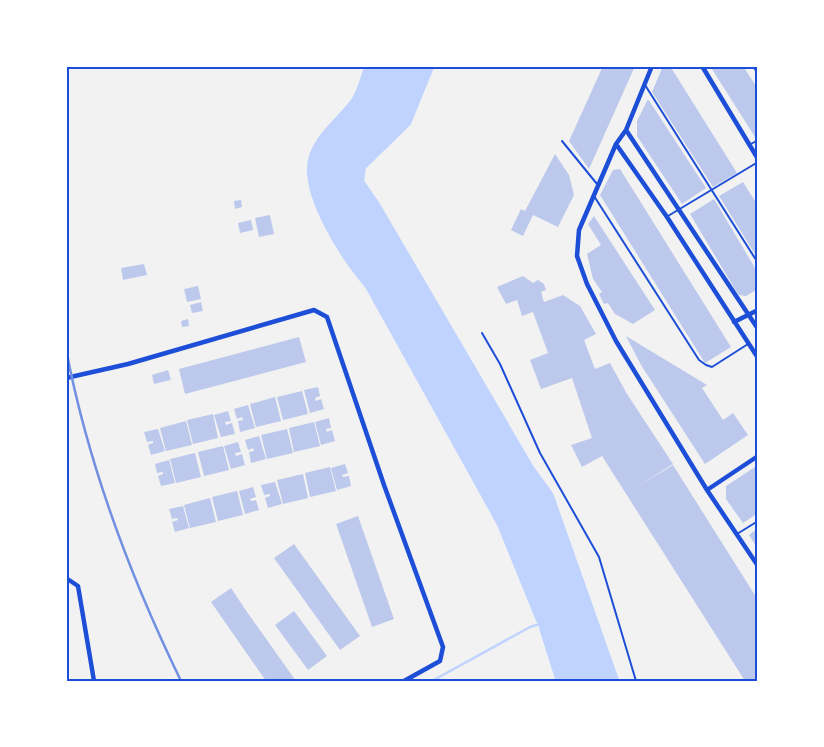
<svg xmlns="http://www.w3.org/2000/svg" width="824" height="747" font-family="'Noto Sans',sans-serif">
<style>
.water{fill:#bfd3fe}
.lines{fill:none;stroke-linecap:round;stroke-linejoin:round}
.stream{stroke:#bfd3fe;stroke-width:2.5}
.river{stroke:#bfd3fe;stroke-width:16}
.building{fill:#bdc9ec}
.service{stroke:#1d4ed8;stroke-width:2}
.minor{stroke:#1d4ed8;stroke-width:4.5}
.rail{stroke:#7290e2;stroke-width:2.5}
.neatline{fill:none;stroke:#1d4ed8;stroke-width:2}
</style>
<rect width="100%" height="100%" fill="#f2f2f2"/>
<!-- water -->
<path class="water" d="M373 66H426L404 120 358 165 356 183 372 206 527 471 546 497 611 681H564L547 627 504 521 372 283C350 259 305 190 317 157 324 137 344 122 357 105 365 95 368 78 373 66Z"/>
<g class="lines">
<!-- stream -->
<path class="stream" d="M432 681 530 627 546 622"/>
<!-- river -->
<path class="river" d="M373 66C368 78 365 95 357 105 344 122 324 137 317 157 305 190 350 259 372 283L504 521 543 617
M426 66 404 120 358 165 356 183 372 206 527 471 546 497 611 681
M547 627 564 681"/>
</g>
<!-- building -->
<path class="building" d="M603 66H635L589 169 569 141Z
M663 66H670L737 173 713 187 652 92Z
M710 66H743L758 89V135L755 137Z
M648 99 706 188 682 204 637 136V121Z
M555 154 569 175 574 195 558 227 533 215 523 236 511 230 521 209 525 211Z
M620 169 731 347 705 363 600 195 613 170Z
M743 182 758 206V259L719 196Z
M714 199 758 273V289L746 296 739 295 736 291 690 214Z
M241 200 242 207 235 209 234 201Z
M270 215 274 234 259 237 255 218Z
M594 216 655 310 633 324 615 314 608 303 604 304 599 294 602 292 593 279 587 254 601 245 588 224Z
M251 220 253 230 240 233 238 223Z
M144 264 147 275 123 280 121 268Z
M523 276 533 283 538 280 544 284 546 290 541 292 544 302 563 295 580 306 596 334 584 340 595 369 610 363 627 394 673 464 637 487 673 465 758 600V681H745L602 456 582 467 571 445 592 438 572 378 541 389 530 360 548 353 533 312 522 316 517 300 506 304 497 287Z
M198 286 201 299 187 302 184 289Z
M201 302 203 311 192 313 190 305Z
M188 319 189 326 182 327 181 321Z
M626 336 707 385 702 388 723 420 733 413 748 435 705 464 641 365Z
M299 337 306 362 185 394 179 369Z
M168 370 171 380 154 384 152 375Z
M318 387 320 396 315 398 316 401 321 399 324 409 310 413 304 390Z
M302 391 308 414 283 420 277 397Z
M275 397 281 421 256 427 250 404Z
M248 405 255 428 240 432 238 421 243 420 242 417 237 419 234 409Z
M228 411 231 421 225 422 226 425 232 423 235 434 221 437 214 415Z
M213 414 218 438 193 444 187 420Z
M329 418 331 428 326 429 327 432 332 430 335 441 321 445 315 422Z
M186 421 192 445 166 451 160 428Z
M314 422 320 446 294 452 289 428Z
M158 429 165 451 151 455 148 445 153 443V441L147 442 144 432Z
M287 429 293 453 267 459 261 435Z
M259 436 266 459 251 463 249 452 254 451 253 448 248 450 245 440Z
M238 442 241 452 235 453 236 456 242 454 245 465 231 469 224 446Z
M223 446 229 470 204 476 198 452Z
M195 453 201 477 176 483 170 459Z
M169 460 175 483 161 486 158 476 163 474V472L157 473 155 464Z
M345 464 348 473 342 475 343 477 349 476 351 486 337 490 331 468Z
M758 465V513L743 523 726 499V486Z
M330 467 336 491 310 497 305 473Z
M303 474 308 498 283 504 277 480Z
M275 482 282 504 268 508 265 498 270 496V494L264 495 261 485Z
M253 487 256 497 250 499 251 501 256 500 259 510 245 514 239 491Z
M237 491 243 515 218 521 212 497Z
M210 498 216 522 190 528 184 505Z
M183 506 189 528 175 532 172 522 178 520 177 518 172 519 169 509Z
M358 516 394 619 372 627 336 524Z
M758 528V549L749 535Z
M294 544 360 636 340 650 274 558Z
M231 588 247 612 296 681H266L252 661 211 602Z
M294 611 327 656 308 670 275 625Z"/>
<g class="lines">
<!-- service -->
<path class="service" d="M753 66 758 74
M645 85 758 263
M562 141 597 184
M751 144 758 140
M594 196 699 360 706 365 712 367 748 344
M668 216 758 162
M482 333 500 364 540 453 599 557 636 681
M737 534 758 521"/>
<!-- minor -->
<path class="minor" d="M652 66 626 130 616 144 579 230 577 256 587 284 616 341 707 490 758 566
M702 66 758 159
M626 130 758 329
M616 144 667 217 758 358
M734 322 758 310
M66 378 128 364 314 310 327 317 384 485 443 647 440 661 404 681
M707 490 758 456
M66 578 78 586 94 681"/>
<!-- rail -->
<path class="rail" d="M66 349C88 464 130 576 181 681"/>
</g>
<!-- border -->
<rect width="824" height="747" fill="none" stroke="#ffffff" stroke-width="135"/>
<rect x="68" y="68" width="688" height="612" class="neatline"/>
</svg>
